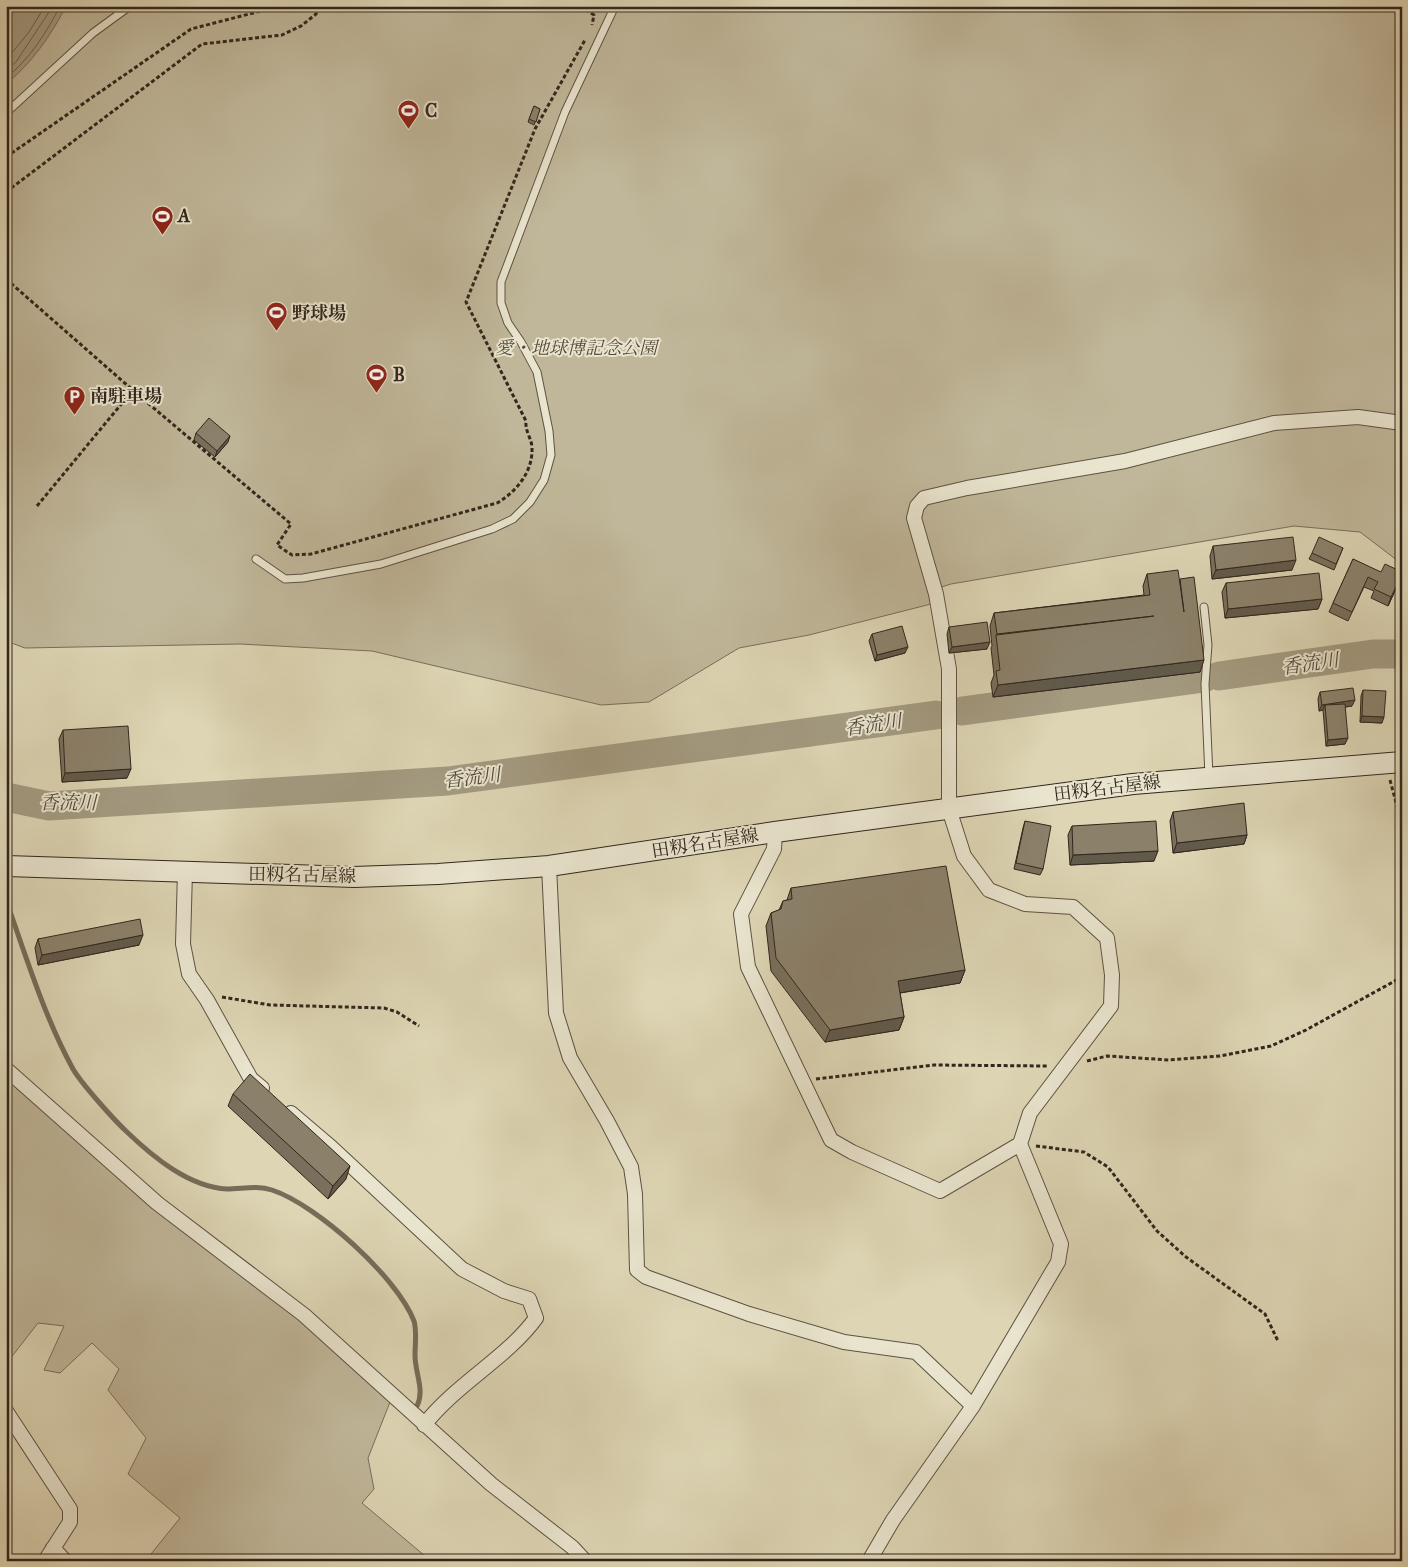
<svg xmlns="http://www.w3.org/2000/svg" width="1408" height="1567" font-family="'IM FELL Great Primer','Noto Serif JP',serif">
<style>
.green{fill:#c0b79a;stroke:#796e5b}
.water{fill:#a39a80;stroke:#766c58}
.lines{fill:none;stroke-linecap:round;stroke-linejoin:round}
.shore{stroke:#6a604e;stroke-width:1}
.stream{stroke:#766c58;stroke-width:5}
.river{stroke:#a39a80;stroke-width:29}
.service-casing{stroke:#5d5242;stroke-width:9}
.minor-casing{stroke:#5d5242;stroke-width:16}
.secondary-casing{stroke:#32261c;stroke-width:22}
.path{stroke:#32261c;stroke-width:3;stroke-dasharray:4 2.5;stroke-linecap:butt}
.service{stroke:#e9e4ce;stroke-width:7}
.minor{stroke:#e9e4ce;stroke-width:14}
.secondary{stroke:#e9e4ce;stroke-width:20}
.wall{fill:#786f5c;stroke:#32261c}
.shaded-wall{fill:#615a4b;stroke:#32261c}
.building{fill:#8b816b;stroke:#32261c}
.labels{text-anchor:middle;stroke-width:4;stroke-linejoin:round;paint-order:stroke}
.poi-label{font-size:18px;font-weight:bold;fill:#32261c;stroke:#e9e4ce;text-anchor:start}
.park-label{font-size:18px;font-style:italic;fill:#564a3c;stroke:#e9e4ce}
.street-label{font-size:18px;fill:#32261c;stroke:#e9e4ce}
.water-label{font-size:19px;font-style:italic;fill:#54493a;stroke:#e9e4ce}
</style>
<rect width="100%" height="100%" fill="#ddd5b4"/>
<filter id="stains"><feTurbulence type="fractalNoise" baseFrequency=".004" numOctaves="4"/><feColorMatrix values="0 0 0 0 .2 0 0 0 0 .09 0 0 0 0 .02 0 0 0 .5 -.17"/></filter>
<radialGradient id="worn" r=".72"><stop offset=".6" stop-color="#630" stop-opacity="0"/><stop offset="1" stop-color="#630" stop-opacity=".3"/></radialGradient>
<!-- green -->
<path class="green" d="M6 6H1402V564L1360 532 1294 526 951 584 932 590 935 603 809 635 739 648 649 702 601 705 372 651 240 644 25 648 6 641Z
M6 1079 155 1209 299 1319 390 1402 368 1458 374 1489 362 1503 431 1561H297L280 1556 276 1561H157L151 1554 180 1518 128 1474 146 1438 108 1390 119 1369 92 1343 60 1373 44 1370 64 1326 38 1323 6 1364Z"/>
<!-- water -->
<path class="water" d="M6 6H66C51 36 31 64 6 84Z"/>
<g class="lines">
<!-- shore -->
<path class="shore" d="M6 60 29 32 45 6
M6 70 16 62 53 6
M6 78C29 60 47 32 60 6"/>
<!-- stream -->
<path class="stream" d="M6 900C26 956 44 1016 73 1069 81 1083 114 1120 127 1132 153 1157 189 1187 227 1189 242 1189 257 1185 272 1190 317 1205 397 1277 414 1321 417 1331 415 1345 415 1355 415 1374 425 1389 417 1406"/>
<!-- river -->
<path class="river" d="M1219 676 1373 654H1402
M962 711 1204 678
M6 797 49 806 448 781 936 715"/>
<defs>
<path id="service" d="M6 113 93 33 130 6
M256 559 285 579 303 578 381 564 492 529 513 519 530 502 544 480 551 455 549 431 537 372 521 342 508 323 501 303V282L565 112 615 6
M1204 607 1208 645 1205 684 1209 777"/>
<path id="minor" d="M775 832 774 849 741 914 748 967 831 1140 852 1152 940 1191 1020 1144 1030 1113 1111 1006 1112 975 1107 938 1073 907 1025 904 989 890 964 856 949 809V669L936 594 914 518 917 506 924 498 967 488 1125 461 1274 423 1358 417 1402 423
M549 866 556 1013 570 1058 607 1121 631 1167 635 1194 637 1270 646 1277 749 1314 844 1342 916 1352 973 1406
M185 871 183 944 189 974 207 1000 251 1079 262 1088
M6 1069 157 1203 304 1315 491 1484 572 1547 585 1561
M291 1113 331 1147 462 1269 504 1291 529 1299 536 1318C507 1358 457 1383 424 1425
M6 1411 70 1509V1522L45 1561
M53 1548 65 1561
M869 1561 893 1520 973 1406 1058 1262 1061 1244 1020 1144"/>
<path id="secondary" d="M6 866 354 877 438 874 549 866 775 832 1133 784 1402 762"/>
</defs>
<!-- service casing -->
<use href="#service" class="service-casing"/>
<!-- minor casing -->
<use href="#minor" class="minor-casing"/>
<!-- secondary casing -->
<use href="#secondary" class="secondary-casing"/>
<!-- path -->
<path class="path" d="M580 6 594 15 592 25
M6 157 191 29 280 6
M6 192 202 44 282 35 301 26 316 14 320 6
M6 279 143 399 291 524 277 545 292 555 311 554 497 503C516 492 533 472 532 448 532 439 525 432 526 421L466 302 535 129 585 40
M37 506 133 390
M1390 780 1402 825
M222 997 270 1005 384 1008 397 1012 419 1026
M1087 1061 1107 1056 1169 1060 1220 1056 1271 1046 1306 1030 1402 977
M816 1079 934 1065 1047 1066
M1036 1146 1084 1152 1108 1167 1157 1231 1186 1257 1265 1314 1278 1341"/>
<!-- service -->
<use href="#service" class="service"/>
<!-- minor -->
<use href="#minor" class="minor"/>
<!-- secondary -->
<use href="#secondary" class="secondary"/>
</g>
<!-- wall -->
<path class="wall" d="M534 106 540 109 534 125 528 122Z
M196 433 228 442 215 457 194 440Z
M1213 546 1292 570 1212 579 1210 556Z
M1343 548 1334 570 1309 559 1312 553Z
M1353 559 1399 582 1388 606 1371 598 1374 591 1364 587 1348 621 1329 612 1333 603Z
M1147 574 1180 581V579L1200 672 993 697 991 683 994 675 991 648 992 646 990 626 994 613 1144 595 1143 586Z
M1226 583 1322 599 1318 609 1225 618 1222 592Z
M949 627 987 649 949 653 947 634Z
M872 634 905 653 875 661 869 641Z
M1363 690 1382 723 1360 722 1361 696Z
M1320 692 1352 706 1345 707V744L1326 746 1323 710 1319 711 1318 699Z
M63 730 127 778 62 782 59 739Z
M1173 812 1247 835 1244 844 1173 853 1170 821Z
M1025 821 1043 869 1040 875 1014 869 1023 828Z
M1072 826 1154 861 1070 865 1068 835Z
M791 888 965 970 960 983 900 993 904 1017 899 1030 825 1042 771 971 766 926 771 913 779 910 783 901 787 900Z
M38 939 139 945 38 965 35 948Z
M233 1094 346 1179 328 1199 228 1106Z"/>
<!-- shaded-wall -->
<path class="shaded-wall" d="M230 436 228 442 215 457 217 451Z
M1296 560 1292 570 1212 579 1216 570Z
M1402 575 1399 582 1388 606 1391 597Z
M1322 599 1318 609 1225 618 1228 609Z
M1154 616 996 636 997 634Z
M990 642 987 649 949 653 952 647Z
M908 647 905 653 875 661 877 655Z
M1204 660 1200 672 993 697 998 685Z
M1355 700 1352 706 1326 710 1325 705 1323 710 1319 711 1322 705Z
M1362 716 1384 717 1382 723 1360 722Z
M1348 738 1345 744 1326 746 1328 740Z
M131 769 127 778 62 782 65 773Z
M1247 835 1244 844 1173 853 1177 843Z
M1158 851 1154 861 1070 865 1073 855Z
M143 935 139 945 38 965 42 955Z
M965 970 960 983 893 994 898 981Z
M904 1017 899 1030 825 1042 830 1030Z
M350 1166 346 1179 328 1199 333 1186Z"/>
<!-- building -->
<path class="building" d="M534 106 540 109 536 122 529 119Z
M209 418 230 436 217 451 196 433Z
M1293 537 1296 560 1216 570 1213 546Z
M1319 537 1343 548 1336 564 1312 553Z
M1353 559 1381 572 1385 564 1402 572V575L1391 597 1374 589 1378 582 1368 577 1352 612 1333 603Z
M1178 570 1184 612 1180 579 1194 577 1204 660 998 685 996 671 1000 670 996 635 1154 616 997 634 994 613 1150 595 1147 574Z
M1319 573 1322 599 1228 609 1226 583Z
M987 622 990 642 952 647 949 627Z
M902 626 908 647 877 655 872 634Z
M1353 688 1355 700 1322 705 1320 692Z
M1363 690 1386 691 1384 717 1362 716Z
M1345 704 1348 738 1328 740 1325 705Z
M128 726 131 769 65 773 63 730Z
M1244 803 1247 835 1177 843 1173 812Z
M1025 821 1051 826 1043 869 1016 863Z
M1156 821 1158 851 1073 855 1072 826Z
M946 866 965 970 898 981 904 1017 830 1030 776 958 771 913 781 909 783 901 792 899 791 888Z
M140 919 143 935 42 955 38 939Z
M250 1074 350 1166 333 1186 233 1094Z"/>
<!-- icons -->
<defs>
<symbol id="stadium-pin" viewBox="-11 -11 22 30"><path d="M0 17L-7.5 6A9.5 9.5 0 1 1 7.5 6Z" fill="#8f2418" stroke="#e9e4ce"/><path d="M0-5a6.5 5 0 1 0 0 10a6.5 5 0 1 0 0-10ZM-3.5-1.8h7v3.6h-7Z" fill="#fff"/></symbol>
<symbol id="parking-pin" viewBox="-11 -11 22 30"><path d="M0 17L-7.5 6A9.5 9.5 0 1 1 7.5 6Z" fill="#8f2418" stroke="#e9e4ce"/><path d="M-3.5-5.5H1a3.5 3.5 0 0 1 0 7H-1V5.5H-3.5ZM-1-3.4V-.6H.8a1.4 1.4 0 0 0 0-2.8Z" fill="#fff"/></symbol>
</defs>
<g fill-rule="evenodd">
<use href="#stadium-pin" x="396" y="98" width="25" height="34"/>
<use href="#stadium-pin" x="150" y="204" width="25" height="34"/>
<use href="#stadium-pin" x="264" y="300" width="25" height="34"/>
<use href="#stadium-pin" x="364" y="362" width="25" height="34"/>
<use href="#parking-pin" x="62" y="384" width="25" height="34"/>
</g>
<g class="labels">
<!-- poi labels -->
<g class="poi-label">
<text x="425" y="117">C</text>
<text x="178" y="222">A</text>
<text x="292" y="319">野球場</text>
<text x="393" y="381">B</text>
<text x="90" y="402">南駐車場</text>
</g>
<!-- park labels -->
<g class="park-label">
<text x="576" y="354">愛・地球博記念公園</text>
</g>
<!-- street labels -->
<g class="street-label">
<text transform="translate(1107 788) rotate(-7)" y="6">田籾名古屋線</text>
<text transform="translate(705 843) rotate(-9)" y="6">田籾名古屋線</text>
<text transform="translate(302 875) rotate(1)" y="6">田籾名古屋線</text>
</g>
<!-- water labels -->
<g class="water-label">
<text transform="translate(1310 663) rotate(-8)" y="7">香流川</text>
<text transform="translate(873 724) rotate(-8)" y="7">香流川</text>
<text transform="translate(472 777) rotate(-7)" y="7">香流川</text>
<text x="68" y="809">香流川</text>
</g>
</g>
<!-- margin -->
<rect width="1408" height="1567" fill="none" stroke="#ddd5b4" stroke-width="25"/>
<rect x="8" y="8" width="1393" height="1552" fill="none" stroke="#32261c" stroke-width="2.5"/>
<rect x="12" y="12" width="1383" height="1542" fill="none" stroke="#32261c"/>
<rect width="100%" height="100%" filter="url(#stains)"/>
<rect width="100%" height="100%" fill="url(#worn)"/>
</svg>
